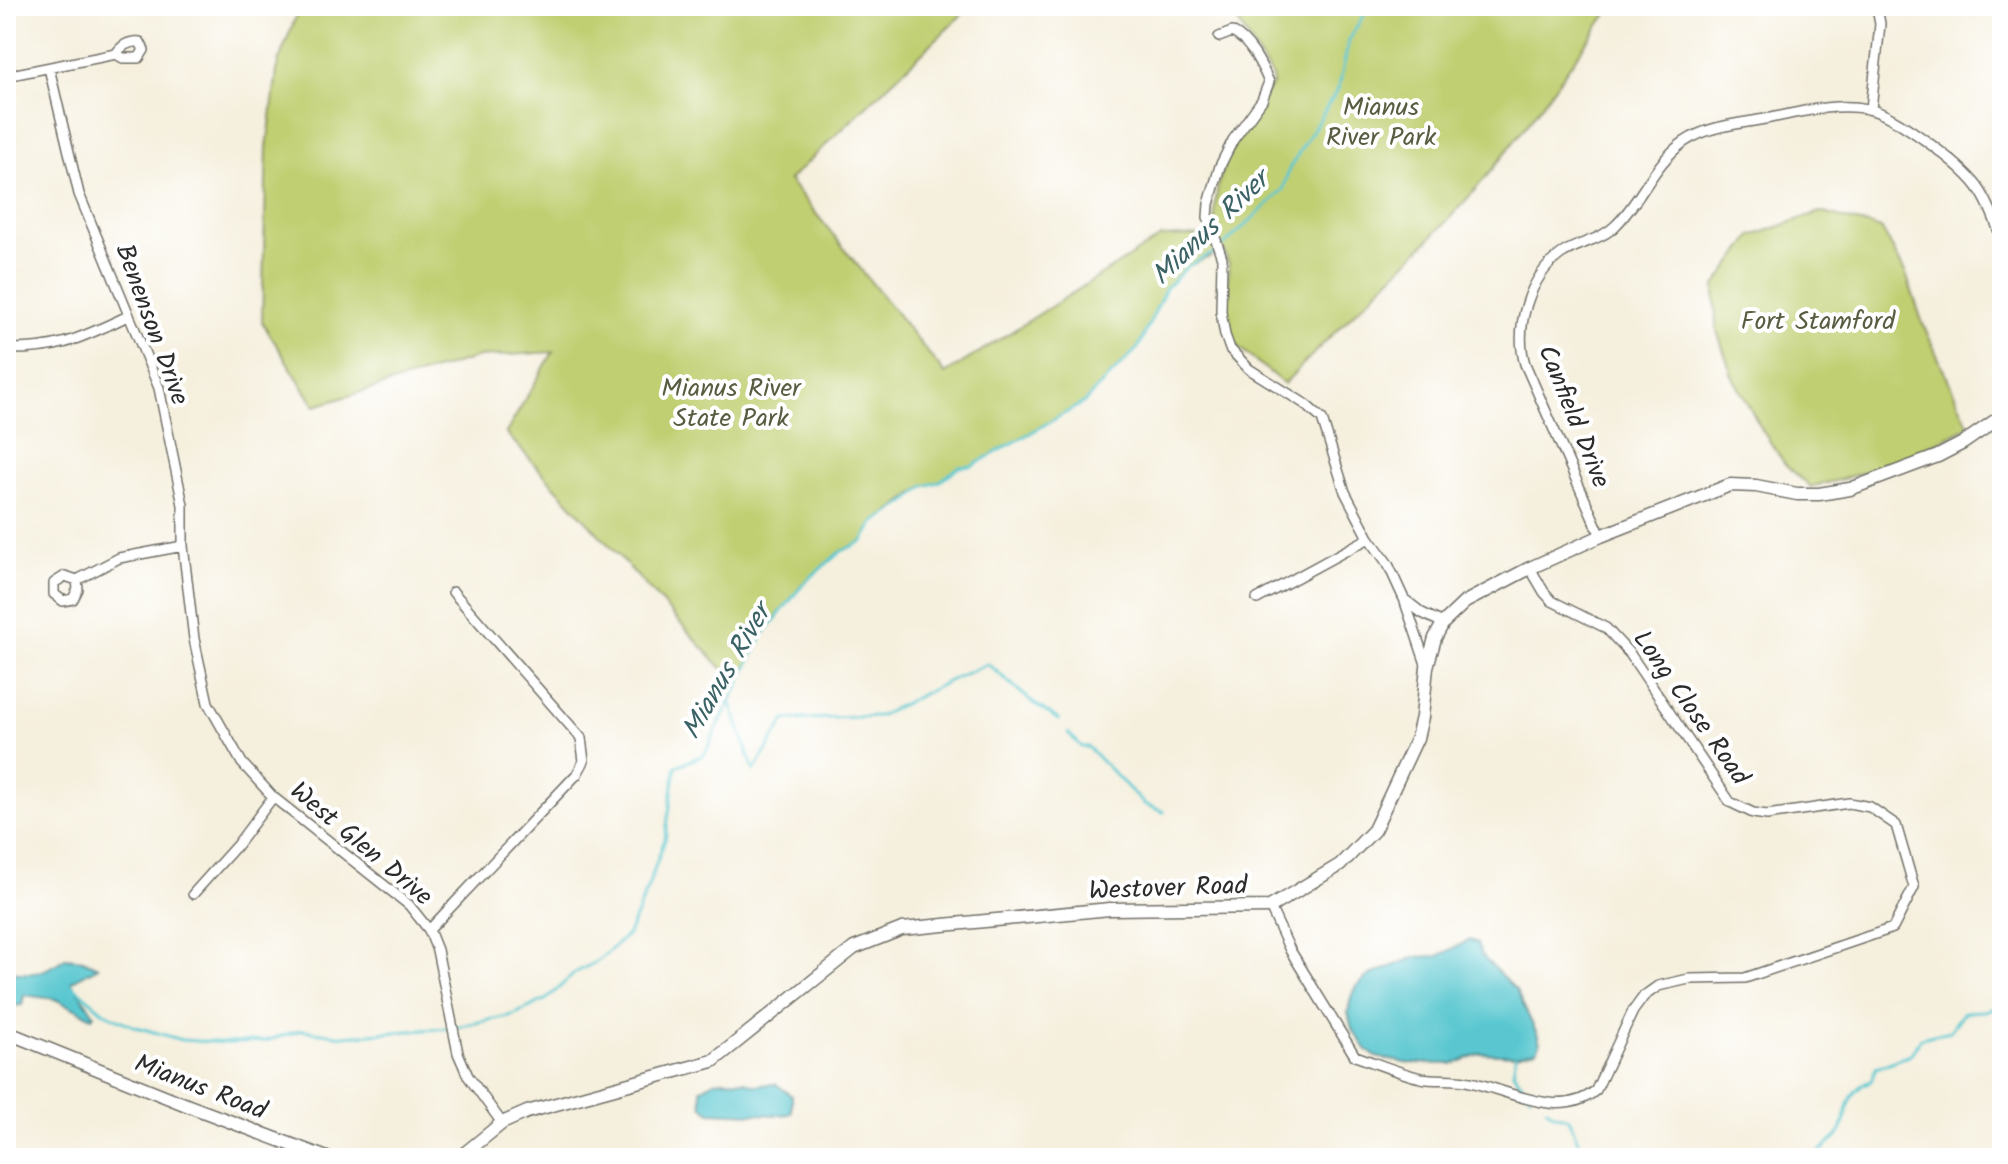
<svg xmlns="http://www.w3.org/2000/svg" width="2008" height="1164" font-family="Kalam,sans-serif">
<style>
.green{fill:#c0cf71;stroke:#767d4e;stroke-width:2}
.water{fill:#5ac7d0;stroke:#42797e;stroke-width:2}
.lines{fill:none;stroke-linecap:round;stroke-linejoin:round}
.stream{stroke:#5ac7d0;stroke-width:3}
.street-casing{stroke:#727069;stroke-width:12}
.secondary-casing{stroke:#727069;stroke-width:15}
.street{stroke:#fff;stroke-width:9}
.secondary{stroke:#fff;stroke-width:12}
.labels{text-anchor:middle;stroke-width:8;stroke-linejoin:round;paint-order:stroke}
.park-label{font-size:26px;fill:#585c40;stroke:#fff}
.street-label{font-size:26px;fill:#2b2b2b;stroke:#fff}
.water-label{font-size:28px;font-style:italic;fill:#3b6265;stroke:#fff}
</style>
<rect width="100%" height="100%" fill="#fff"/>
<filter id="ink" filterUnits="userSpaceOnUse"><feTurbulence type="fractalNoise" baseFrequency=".0125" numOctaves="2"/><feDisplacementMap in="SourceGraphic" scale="16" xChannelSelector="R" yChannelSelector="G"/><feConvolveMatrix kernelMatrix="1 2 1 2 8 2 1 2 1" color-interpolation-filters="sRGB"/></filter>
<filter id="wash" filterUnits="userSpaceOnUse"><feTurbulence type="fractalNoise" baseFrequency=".006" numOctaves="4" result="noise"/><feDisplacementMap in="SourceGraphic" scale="32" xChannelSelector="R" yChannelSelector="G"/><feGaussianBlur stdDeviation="1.8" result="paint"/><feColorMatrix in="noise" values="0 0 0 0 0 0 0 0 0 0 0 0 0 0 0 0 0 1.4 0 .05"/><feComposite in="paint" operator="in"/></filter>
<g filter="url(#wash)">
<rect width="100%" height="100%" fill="#f5efdd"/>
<!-- green -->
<path class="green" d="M300 6H971L789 180 945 374 1161 237 1217 235C1205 177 1243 130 1273 83L1272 77 1237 20 1205 6H1226L1228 9V6H1613C1562 75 1515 147 1457 210 1402 270 1340 324 1284 384L1235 344 1225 325 1229 264 1222 247 1210 257 1188 266 1166 288 1138 348 1083 403 972 466 959 467 939 482 924 486 874 523 863 541 840 552 804 583 762 636 737 685 506 433 553 352 478 357 315 406 262 322 267 148 278 63Z
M1820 212 1882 229 1906 274 1923 324 1969 426 1913 455 1843 479 1810 487 1785 464 1762 430 1732 375 1716 328 1715 286 1752 236Z"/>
<!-- water -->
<path class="water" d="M1470 940 1477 943 1481 955 1516 990 1538 1036 1540 1044 1537 1050 1516 1055 1481 1053 1453 1064 1406 1063 1376 1057 1367 1050 1352 1029 1348 1012 1351 997 1358 985 1368 976 1415 957 1438 956Z
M65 958 83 960 98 967 71 982 94 1014 92 1017 55 999 24 995 22 1005 6 1006V971C33 976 43 974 65 958Z
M725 1080 745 1081 754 1085 776 1084 792 1096V1111L789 1114 778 1115 710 1112 702 1105 701 1089 714 1081Z"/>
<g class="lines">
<!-- stream -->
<path class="stream" d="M1223 246 1283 190 1289 169 1339 87 1349 40 1369 6
M731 704 754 771 785 720 879 716 955 678 988 664 1033 703 1059 720
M1068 733 1082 747H1088L1144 804 1164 812
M68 982 105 1013 133 1026 182 1040 229 1043 265 1041 302 1030 343 1036 449 1028
M456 1027 513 1015 547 999 575 973 599 960 628 934 645 895 665 839 676 766 704 755 762 636 804 583 840 552 863 541 874 523 910 499 924 486 939 482 959 467 972 466 1083 403 1138 348 1166 288 1188 266 1217 251
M1516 1055 1513 1072 1530 1095
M1546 1108 1554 1114 1569 1118 1581 1149 1595 1158
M1809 1158C1819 1153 1838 1138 1842 1128 1849 1110 1848 1088 1871 1081L1876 1068 1910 1055 1921 1038 1950 1031 1964 1012 1985 1011 2002 1004"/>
</g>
</g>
<g filter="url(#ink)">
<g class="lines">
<defs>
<path id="street" d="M1219 37 1232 32C1250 41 1261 64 1269 82L1262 100 1233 140 1220 166 1209 204 1208 217 1222 258 1221 312 1225 335 1230 349 1249 369 1305 404 1322 419 1345 492 1369 538 1388 564 1404 599 1422 613 1443 623
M49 68 79 194 159 388 183 505V546L194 639 208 703 242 763 273 797 409 905 429 930 437 950 458 1053 468 1076 502 1123
M6 76 116 54C122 45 130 41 140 42L144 50 139 58H123L116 54
M1871 109 1880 24 1877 6
M6 349C60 350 80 338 128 316
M1601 536 1525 364C1514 327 1529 277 1561 254 1577 243 1601 240 1615 226 1641 201 1654 163 1684 142 1708 126 1737 124 1765 119 1798 113 1835 102 1868 109 1895 114 1960 164 1977 186 1989 202 1996 222 2002 241
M77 580 65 576 54 583V594L63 601 73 599 78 589 77 580 119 558 183 546
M1257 599 1369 538
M1405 602 1427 667
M193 894 237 845 273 797
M1270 907 1290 950 1355 1056C1376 1063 1399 1073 1421 1078 1437 1081 1454 1078 1470 1082 1509 1090 1561 1121 1596 1090L1633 1011 1644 996 1658 986 1689 979 1745 978 1893 928 1914 887 1896 825 1870 807 1849 803 1767 815 1753 813 1730 802 1630 654 1606 628 1552 601 1544 592 1530 568
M429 930 577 774 584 761 581 738 453 592"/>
<path id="secondary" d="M6 1032 189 1106 327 1158
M459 1158 502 1123 527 1112 713 1061 854 948 902 929 1110 909 1270 907 1340 865 1374 830 1417 738 1422 717 1427 667 1435 638 1443 623 1465 602 1530 568 1601 536 1730 485 1756 486 1797 494H1819L1850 489 1938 456 1963 443 2002 416"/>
</defs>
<!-- street casing -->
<use href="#street" class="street-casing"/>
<!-- secondary casing -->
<use href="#secondary" class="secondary-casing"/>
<!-- street -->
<use href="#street" class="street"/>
<!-- secondary -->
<use href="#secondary" class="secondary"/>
</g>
</g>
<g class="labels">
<!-- park labels -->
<g class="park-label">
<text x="1381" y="115">Mianus<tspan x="1381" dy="30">River Park</tspan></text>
<text x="1818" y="329">Fort Stamford</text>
<text x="731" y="396">Mianus River<tspan x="731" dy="30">State Park</tspan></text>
</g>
<!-- street labels -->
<g class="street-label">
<text transform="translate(153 324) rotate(70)" y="9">Benenson Drive</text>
<text transform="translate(1575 416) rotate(68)" y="9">Canfield Drive</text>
<text transform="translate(1692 707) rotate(55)" y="9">Long Close Road</text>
<text transform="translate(362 843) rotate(40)" y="9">West Glen Drive</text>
<text transform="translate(1168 887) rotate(-2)" y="9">Westover Road</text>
<text transform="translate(201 1086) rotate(21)" y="9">Mianus Road</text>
</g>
<!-- water labels -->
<g class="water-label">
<text transform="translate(1209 227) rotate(-44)" y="10">Mianus River</text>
<text transform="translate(725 671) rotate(-60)" y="10">Mianus River</text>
</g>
</g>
<!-- margin -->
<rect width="2008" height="1164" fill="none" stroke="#fff" stroke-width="32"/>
</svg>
